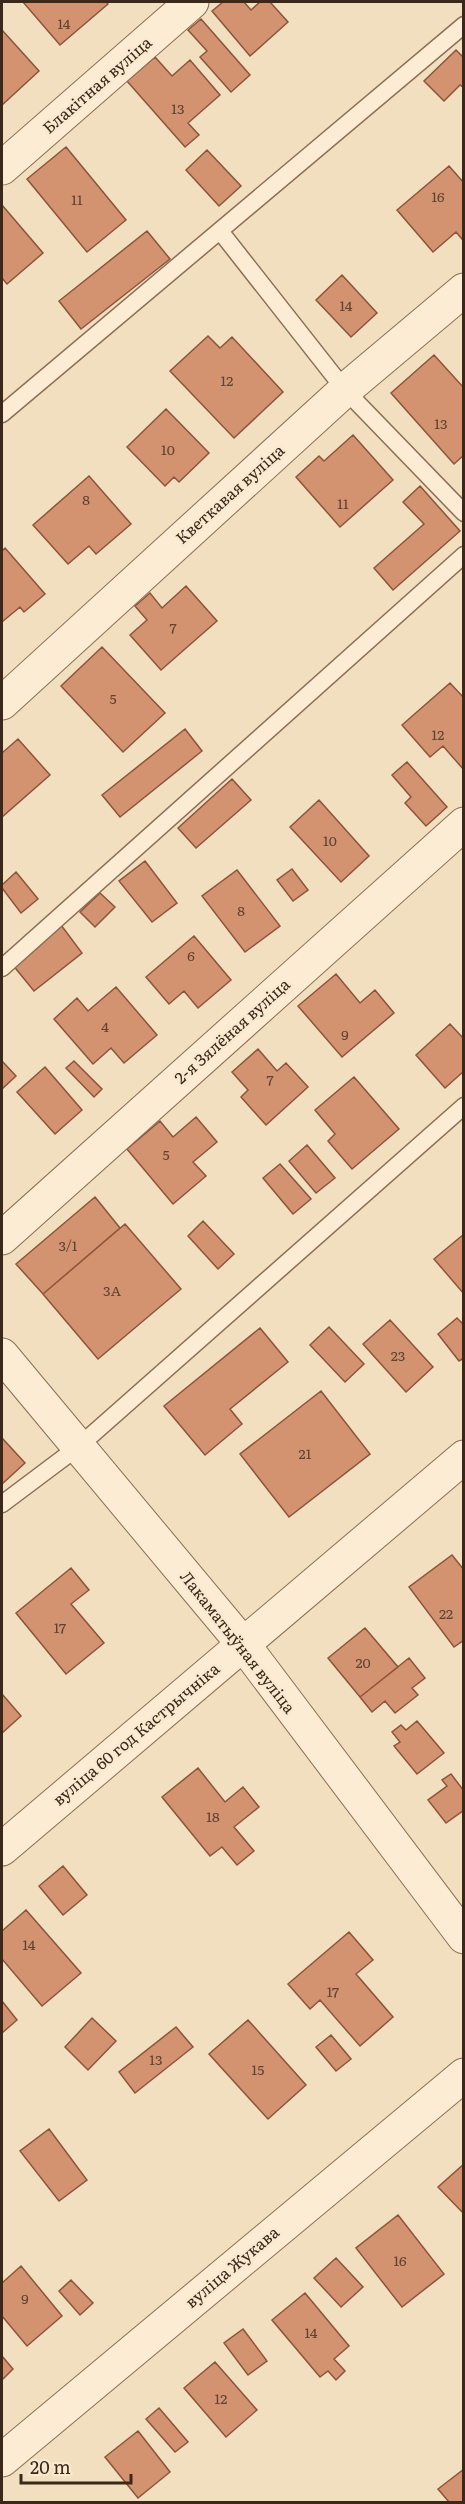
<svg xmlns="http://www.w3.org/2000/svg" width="465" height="2504" font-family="Literata,serif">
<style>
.building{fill:#d39371;stroke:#8d5439;stroke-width:1.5}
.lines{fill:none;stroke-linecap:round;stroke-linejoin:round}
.lane-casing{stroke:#8c6e56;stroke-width:19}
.street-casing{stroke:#8c6e56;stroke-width:35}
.lane{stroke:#fcecd3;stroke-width:16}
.street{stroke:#fcecd3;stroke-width:33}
.labels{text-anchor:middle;stroke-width:5;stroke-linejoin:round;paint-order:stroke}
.number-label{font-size:14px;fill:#604330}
.street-label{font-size:16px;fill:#3a281b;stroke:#f8e9cf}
</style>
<rect width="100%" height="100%" fill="#f1dfbf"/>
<!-- building -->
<path class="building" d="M23 2H106L108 4 60 45Z
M223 2H244L251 10 260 2H270L288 22 250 56 212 11Z
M201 19 250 75 231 92 200 57 207 51 188 30Z
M2 30 39 71 2 105Z
M456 50 464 58V88L460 85 444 101 424 81Z
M155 57 172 76 190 60 220 95 188 123 199 135 185 147 127 81Z
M66 147 126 220 87 252 27 179Z
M207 150 241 186 219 206 186 170Z
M449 166 464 183V238L462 239 456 232 433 252 397 210Z
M2 205 43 253 7 284 2 278Z
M147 231 170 259 81 329 59 301Z
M342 275 377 313 351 337 316 300Z
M208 336 220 348 232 337 283 392 234 438 170 371Z
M434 355 464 388V455L454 464 391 393Z
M166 409 209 453 179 482 174 477 165 486 127 447Z
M353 435 393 480 340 527 296 477 319 456 324 461Z
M89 476 131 524 96 554 89 546 68 564 33 525Z
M420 486 460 531 393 590 374 568 424 524 403 502Z
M5 548 45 594 24 612 20 607 2 622V551Z
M186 586 217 621 161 670 130 635 147 620 135 606 150 593 162 608Z
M102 647 165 713 123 752 61 686Z
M450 683 464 698V770L443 746 430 757 402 725Z
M185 729 202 751 120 817 102 795Z
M18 739 50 775 2 817V753Z
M407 762 447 807 426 826 405 803 411 797 392 775Z
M232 779 251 800 196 848 178 828Z
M319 800 369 856 341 882 290 827Z
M145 861 177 903 152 922 119 881Z
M292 869 308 890 293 901 277 880Z
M237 870 280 926 245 952 202 896Z
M16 872 38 899 21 913 2 888V885Z
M100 893 115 907 95 927 80 912Z
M61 925 82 953 34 991 12 964Z
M194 936 231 980 198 1008 184 991 169 1004 146 977Z
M336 974 360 1003 375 990 394 1013 342 1057 298 1006Z
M116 987 157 1035 124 1063 111 1048 93 1064 54 1019 77 998 88 1011Z
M450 1024 464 1039V1071L445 1088 416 1055Z
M258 1049 277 1071 286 1063 308 1087 266 1125 241 1097 248 1090 232 1072Z
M2 1061 16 1076 2 1089Z
M74 1061 102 1089 94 1097 66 1068Z
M45 1067 82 1110 55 1134 17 1092Z
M354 1077 399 1129 352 1169 328 1141 335 1134 315 1110Z
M196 1117 217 1142 193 1162 206 1176 173 1204 127 1149 160 1121 173 1137Z
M307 1145 335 1178 316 1193 289 1161Z
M280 1164 311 1199 293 1214 263 1178Z
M95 1197 120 1228 43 1294 16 1264Z
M203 1221 234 1254 218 1269 188 1236Z
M125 1224 181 1289 98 1359 43 1294Z
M464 1234V1294L434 1259Z
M457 1318 464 1325V1358L459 1361 438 1334Z
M390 1320 433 1367 406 1392 363 1344Z
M329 1327 364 1364 345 1382 310 1345Z
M260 1328 288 1362 230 1409 242 1424 205 1455 164 1406Z
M321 1391 370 1454 289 1517 240 1454Z
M3 1439 25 1463 2 1484V1440Z
M452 1555 464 1570V1640L454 1647 409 1587Z
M71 1568 89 1590 71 1604 104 1643 66 1674 16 1613Z
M365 1628 398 1667 360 1697 328 1658Z
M409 1658 425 1678 412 1688 418 1695 395 1713 385 1701 372 1712 360 1697Z
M2 1694 21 1716 2 1733Z
M417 1721 444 1753 417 1774 394 1746 400 1742 392 1732 401 1725 406 1730Z
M198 1768 225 1802 243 1787 259 1807 234 1827 254 1851 237 1865 222 1847 210 1856 162 1797Z
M451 1774 464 1791V1810L446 1823 428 1800 447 1786 442 1780Z
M63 1866 87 1895 63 1915 39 1886Z
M26 1910 81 1973 42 2006 2 1959V1931Z
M349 1932 373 1960 356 1974 393 2017 360 2046 320 2000 310 2009 288 1984Z
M2 2001 17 2020 2 2033Z
M92 2018 116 2041 88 2070 65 2047Z
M248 2020 306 2085 268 2119 209 2054Z
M176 2027 193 2047 135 2093 119 2072Z
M331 2035 351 2059 336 2071 316 2047Z
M49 2129 87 2180 59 2201 20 2151Z
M464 2164V2214L438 2187Z
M398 2215 444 2274 402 2307 356 2248Z
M336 2258 363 2287 341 2307 314 2278Z
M21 2266 62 2316 27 2346 2 2316V2283Z
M71 2280 93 2303 80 2315 59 2291Z
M305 2293 349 2346 334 2359 345 2371 336 2380 328 2371 320 2377 272 2320Z
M243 2329 267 2361 248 2375 224 2343Z
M2 2356 13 2369 2 2380Z
M215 2362 257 2410 226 2437 184 2388Z
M159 2408 188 2442 175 2452 146 2419Z
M138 2431 170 2472 138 2498 105 2457Z
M464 2469V2502H449L438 2489Z"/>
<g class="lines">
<defs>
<path id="lane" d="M220 231 345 390 464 513
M2 414 464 25
M2 968 464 555
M2 1504 78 1447 464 1106"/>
<path id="street" d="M2 168 192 2
M2 703 345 390 464 290
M2 1238 464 824
M2 1355 243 1644 464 1937
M2 1849 464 1457
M2 2460 464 2075"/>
</defs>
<!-- lane casing -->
<use href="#lane" class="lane-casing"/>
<!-- street casing -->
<use href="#street" class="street-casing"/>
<!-- lane -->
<use href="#lane" class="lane"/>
<!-- street -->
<use href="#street" class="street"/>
</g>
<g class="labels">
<!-- number labels -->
<g class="number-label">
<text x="64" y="29">14</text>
<text x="178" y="114">13</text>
<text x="438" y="202">16</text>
<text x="77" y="205">11</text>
<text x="346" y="311">14</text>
<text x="227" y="386">12</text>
<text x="441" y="429">13</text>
<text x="168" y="455">10</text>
<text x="86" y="505">8</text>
<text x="343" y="509">11</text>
<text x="173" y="633">7</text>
<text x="113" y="704">5</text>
<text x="438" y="740">12</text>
<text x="330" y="846">10</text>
<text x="241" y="916">8</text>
<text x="191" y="961">6</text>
<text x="105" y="1032">4</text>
<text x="345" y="1040">9</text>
<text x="270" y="1085">7</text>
<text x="166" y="1160">5</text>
<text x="68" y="1251">3/1</text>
<text x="112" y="1296">3А</text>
<text x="398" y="1361">23</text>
<text x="305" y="1459">21</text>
<text x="446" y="1619">22</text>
<text x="60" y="1633">17</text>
<text x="363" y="1668">20</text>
<text x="213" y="1822">18</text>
<text x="29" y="1950">14</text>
<text x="333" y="1997">17</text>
<text x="156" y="2065">13</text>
<text x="258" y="2075">15</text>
<text x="400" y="2266">16</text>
<text x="25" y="2304">9</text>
<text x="311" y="2338">14</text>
<text x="221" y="2404">12</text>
</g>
<!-- street labels -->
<g class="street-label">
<text transform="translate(97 85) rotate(-41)" y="6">Блакітная вуліца</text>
<text transform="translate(230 494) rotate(-42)" y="6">Кветкавая вуліца</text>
<text transform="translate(232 1031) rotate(-42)" y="6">2-я Зялёная вуліца</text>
<text transform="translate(238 1642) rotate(52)" y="6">Лакаматыўная вуліца</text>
<text transform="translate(136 1734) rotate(-40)" y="6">вуліца 60 год Кастрычніка</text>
<text transform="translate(232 2267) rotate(-40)" y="6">вуліца Жукава</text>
</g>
</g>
<!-- border -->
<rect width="465" height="2504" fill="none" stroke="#3a281b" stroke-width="6"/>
<!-- scale -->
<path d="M21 2474v9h110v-9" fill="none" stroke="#3a281b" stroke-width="3"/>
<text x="30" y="2474" font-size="18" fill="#3a281b" stroke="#f8e9cf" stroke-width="4.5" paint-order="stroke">20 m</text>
</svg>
